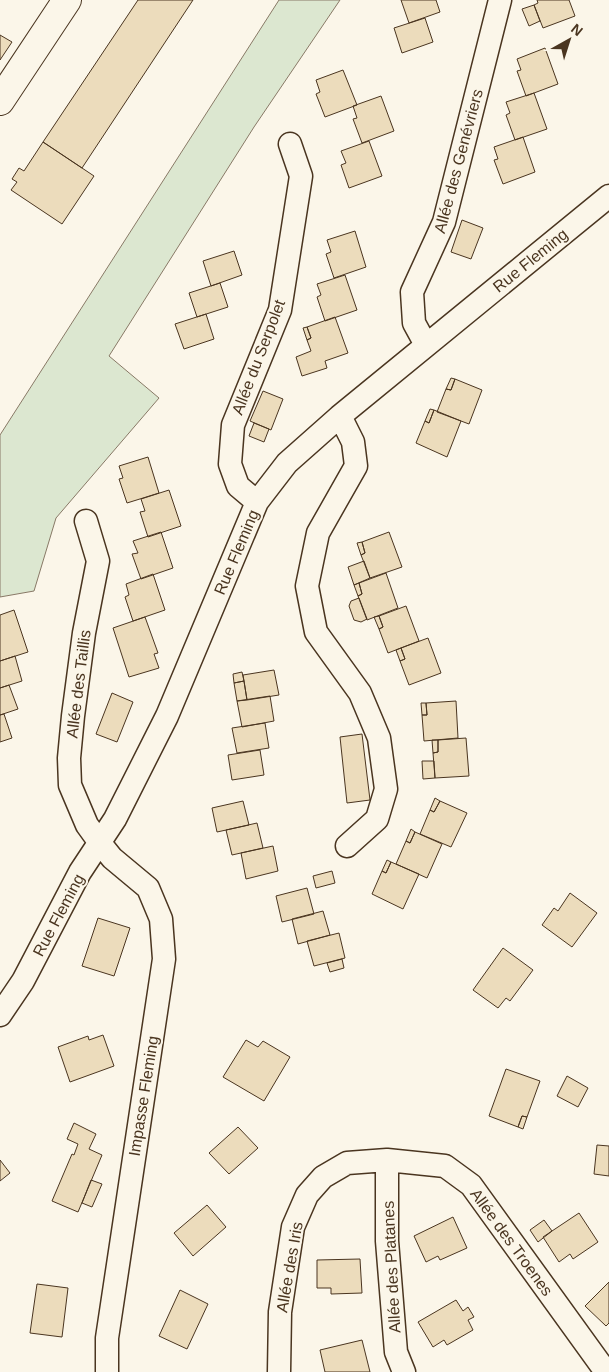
<svg xmlns="http://www.w3.org/2000/svg" width="609" height="1372" font-family="Arial,sans-serif">
<style>
.green{fill:#dce7d0;stroke:#887966}
.building{fill:#ecdcbc;stroke:#4a3520}
.lines{fill:none;stroke-linecap:round;stroke-linejoin:round}
.street-casing{stroke:#4a3520;stroke-width:25}
.secondary-casing{stroke:#4a3520;stroke-width:30}
.street{stroke:#fbf6e9;stroke-width:22}
.secondary{stroke:#fbf6e9;stroke-width:28}
.labels{text-anchor:middle;stroke-width:4;stroke-linejoin:round;paint-order:stroke}
.street-label{font-size:16px;fill:#4a3520;stroke:#fbf6e9}
</style>
<rect width="100%" height="100%" fill="#fbf6e9"/>
<!-- green -->
<path class="green" d="M279 0H340L254 127 109 356 159 398 56 518 34 591 0 597V435Z"/>
<!-- building -->
<path class="building" d="M138 0H193L82 168 43 142Z
M401 0H436L440 12 409 23Z
M537 0H569L575 16 543 28 534 5 538 3Z
M534 5 540 21 529 26 522 9Z
M425 18 433 42 402 53 394 28Z
M0 35 12 42 0 60Z
M545 48 558 84 526 96 517 71 521 70 517 59Z
M343 70 357 105 325 117 316 94 320 92 316 80Z
M534 93 547 129 515 140 506 115 510 113 506 102Z
M381 96 394 131 362 143 353 119 357 118 353 106Z
M523 137 535 172 503 184 494 160 498 159 494 147Z
M369 141 382 176 349 188 341 165 346 163 341 151Z
M43 142 94 176 62 224 11 190 17 182 12 179 19 168 24 171Z
M462 220 483 228 471 259 451 252Z
M355 231 366 267 334 278 326 254 331 252 327 240Z
M234 251 242 275 211 286 203 261Z
M345 275 357 310 325 321 317 297 321 295 317 284Z
M220 283 228 307 197 317 189 293Z
M206 314 214 339 184 349 175 324Z
M335 317 348 353 325 361 327 368 302 376 296 357 311 351 307 340 311 338 307 327Z
M307 327 311 338 307 340 303 328Z
M451 378 455 379 451 390 446 389Z
M455 379 482 390 469 424 437 412 446 389 451 390Z
M263 391 283 399 271 430 250 421Z
M430 409 434 410 429 423 425 421Z
M434 410 461 421 447 457 416 443 425 421 429 423Z
M254 423 269 429 264 442 249 436Z
M148 457 159 493 127 503 119 479 123 478 119 466Z
M169 490 181 526 148 537 140 512 145 511 141 499Z
M161 532 173 568 141 579 132 554 138 553 133 541Z
M389 532 402 567 370 578 361 555 365 553 362 542Z
M362 542 365 553 361 555 357 543Z
M364 561 370 578 354 585 348 567Z
M386 573 398 608 367 620 358 596 362 594 359 583Z
M153 574 165 610 133 621 125 597 129 595 126 584Z
M359 583 362 594 358 596 354 585Z
M359 598 367 619 361 622 354 620 349 606 351 601Z
M406 606 419 641 388 653 379 629 383 627 379 616Z
M14 610 28 652 0 661V615Z
M379 616 383 627 379 629 374 617Z
M145 617 158 653 154 654 159 668 129 677 113 628Z
M428 638 441 673 409 685 400 661 405 659 401 648Z
M401 648 405 659 400 661 396 650Z
M15 656 22 681 0 688V661Z
M274 670 279 695 247 700 243 675Z
M242 672 244 681 234 683 233 674Z
M244 681 247 700 237 701 234 683Z
M9 685 18 709 0 715V688Z
M112 693 133 702 117 742 96 734Z
M270 696 274 721 242 727 237 701Z
M456 701 458 738 424 741 422 715H427L426 703Z
M421 703H426L427 715H422Z
M4 714 12 738 0 742V715Z
M265 723 269 748 237 753 232 728Z
M362 734 370 800 347 803 340 737Z
M466 738 469 776 435 778 433 753 438 752V740Z
M432 740H438V752L433 753Z
M260 750 264 775 232 780 228 755Z
M422 761H434L435 778 423 779Z
M435 798 440 801 434 812 430 810Z
M243 801 249 825 217 832 212 808Z
M440 801 467 813 451 847 420 834 430 810 434 812Z
M257 823 263 848 232 855 226 830Z
M411 829 415 832 410 843 406 841Z
M415 832 442 844 427 878 396 864 406 841 410 843Z
M273 846 278 871 246 879 241 853Z
M387 860 391 862 386 873 382 871Z
M391 862 419 874 403 909 372 894 382 871 386 873Z
M332 871 335 883 316 888 313 876Z
M307 888 314 914 282 922 276 896Z
M570 893 597 913 572 947 542 925 554 908 558 911Z
M323 911 330 935 298 944 292 919Z
M98 918 130 928 114 976 82 966Z
M339 933 345 958 314 966 307 941Z
M503 948 533 970 510 1001 506 998 498 1008 473 990Z
M342 959 344 968 330 972 327 963Z
M103 1035 114 1066 70 1082 58 1047 88 1036 89 1040Z
M246 1040 258 1047 263 1041 290 1057 264 1101 223 1077Z
M506 1069 540 1081 527 1117 522 1116 518 1127 489 1116Z
M567 1076 588 1088 578 1107 557 1096Z
M522 1116 527 1117 523 1129 518 1127Z
M74 1123 96 1134 89 1149 102 1155 78 1212 52 1201 72 1154 74 1155 78 1144 67 1139Z
M238 1127 258 1148 229 1174 209 1153Z
M597 1145 609 1146V1176L594 1174Z
M0 1160 10 1173 0 1181Z
M91 1180 102 1184 92 1207 82 1203Z
M207 1205 226 1227 193 1256 174 1233Z
M579 1213 598 1242 573 1259 570 1254 559 1262 543 1237Z
M453 1217 467 1248 440 1260 438 1256 426 1262 414 1236Z
M544 1220 552 1231 538 1242 530 1230Z
M360 1259 362 1293 331 1294V1288H317V1260Z
M609 1282V1323L606 1326 585 1306Z
M37 1284 68 1288 62 1337 30 1333Z
M180 1290 208 1304 187 1349 159 1336Z
M456 1300 463 1311 468 1307 474 1317 468 1320 473 1330 447 1345 444 1340 433 1347 418 1322Z
M362 1340 370 1372H325L320 1350Z"/>
<g class="lines">
<defs>
<path id="street" d="M426 345 414 323 412 292 444 222 500 0
M340 416 353 442 356 466 318 533 307 586 316 632 360 693 379 738 386 789 377 819 347 846
M257 502 238 486 230 464 233 425 280 310 301 176 290 144
M86 521 98 561 84 633 73 716 69 758 70 785 87 825 100 843 112 858 148 888 161 919 164 959 107 1338V1372
M0 1015 23 981 80 872 115 819 167 716 257 502 287 463 340 416 609 196
M387 1160V1241L396 1352 404 1372
M279 1372 280 1312 293 1227 307 1195 323 1177 347 1163 387 1160 445 1166 471 1185 601 1365 609 1369"/>
<path id="secondary" d="M0 101 67 0"/>
</defs>
<!-- street casing -->
<use href="#street" class="street-casing"/>
<!-- secondary casing -->
<use href="#secondary" class="secondary-casing"/>
<!-- street -->
<use href="#street" class="street"/>
<!-- secondary -->
<use href="#secondary" class="secondary"/>
</g>
<g class="labels">
<!-- street labels -->
<g class="street-label">
<text transform="translate(458 161) rotate(-75)" y="6">Allée des Genévriers</text>
<text transform="translate(530 260) rotate(-39)" y="6">Rue Fleming</text>
<text transform="translate(258 357) rotate(-69)" y="6">Allée du Serpolet</text>
<text transform="translate(236 552) rotate(-67)" y="6">Rue Fleming</text>
<text transform="translate(78 684) rotate(-83)" y="6">Allée des Taillis</text>
<text transform="translate(58 915) rotate(-62)" y="6">Rue Fleming</text>
<text transform="translate(143 1096) rotate(-81)" y="6">Impasse Fleming</text>
<text transform="translate(512 1242) rotate(54)" y="6">Allée des Troenes</text>
<text transform="translate(289 1267) rotate(-80)" y="6">Allée des Iris</text>
<text transform="translate(391 1267) rotate(-93)" y="6">Allée des Platanes</text>
</g>
</g>
<!-- north arrow -->
<g transform="translate(569 40) rotate(39)" stroke="#fbf6e9" stroke-width="4" paint-order="stroke">
<path d="M0-4L9 19L0 12L-9 19Z" fill="#4a3520"/>
<text y="-8" font-size="14" font-weight="bold" text-anchor="middle" fill="#4a3520">N</text>
</g>
</svg>
